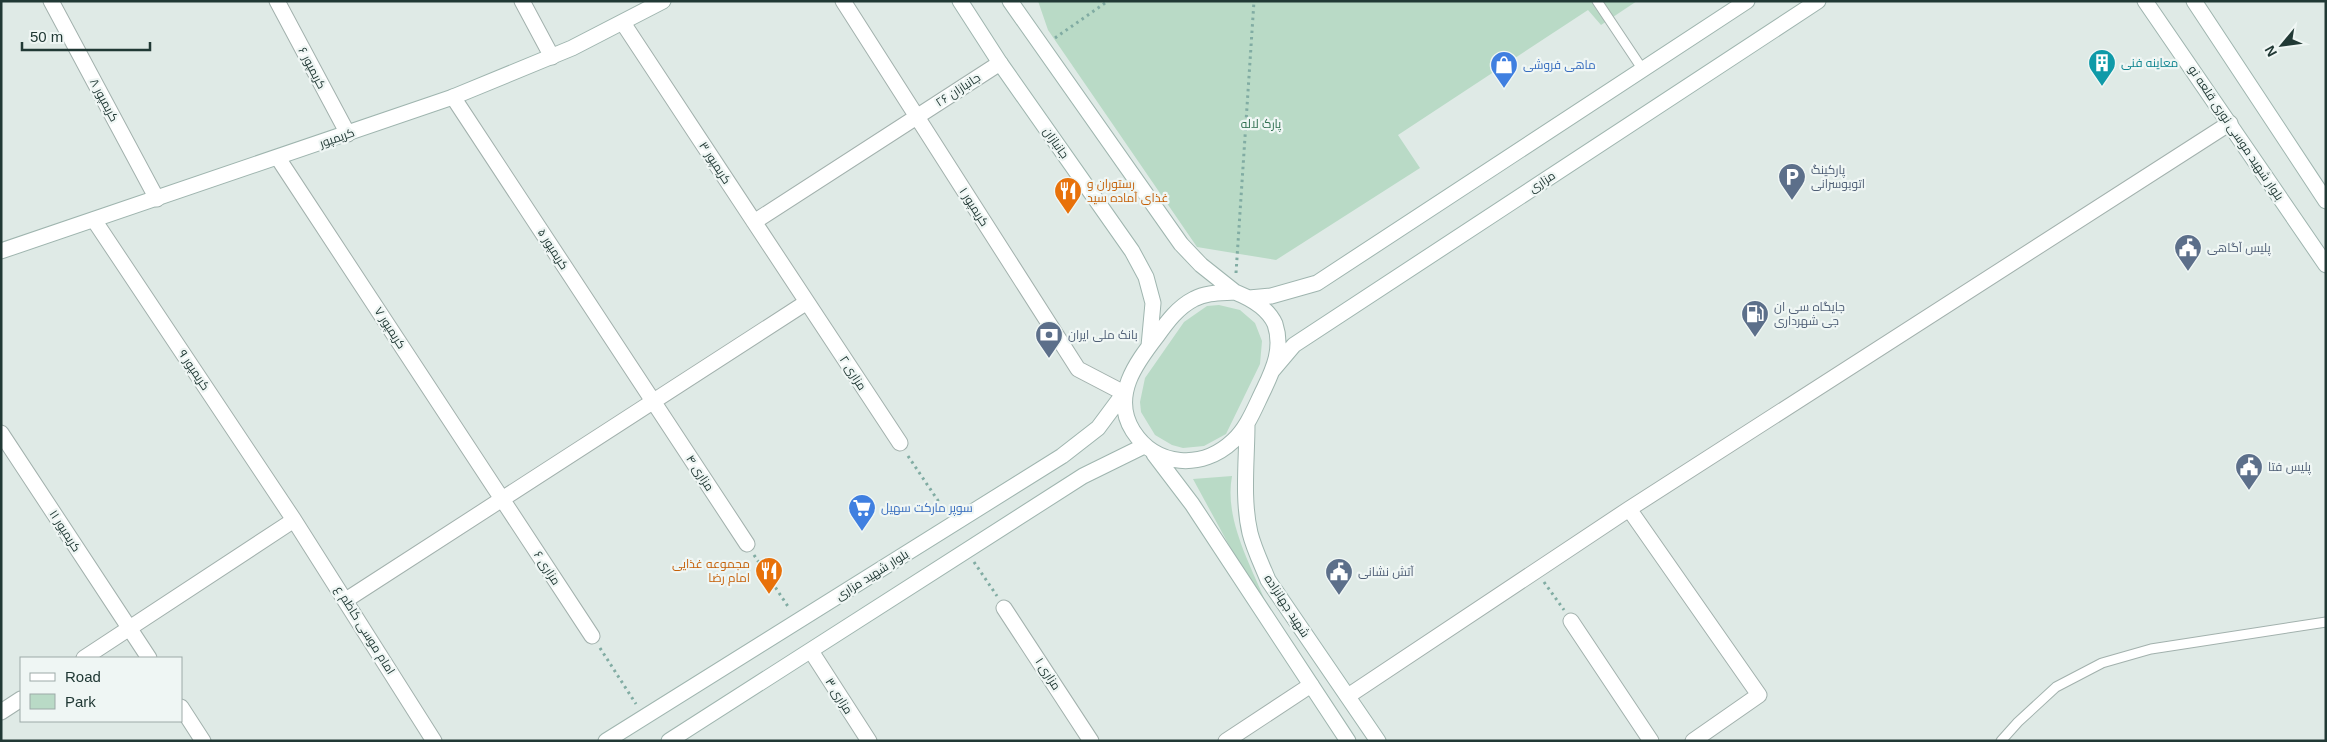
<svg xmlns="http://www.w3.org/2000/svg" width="2327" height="742" font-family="Arial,Cairo,sans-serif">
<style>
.green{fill:#b9dac6}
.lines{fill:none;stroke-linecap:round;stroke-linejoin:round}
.lane-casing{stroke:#a2b1ad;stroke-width:11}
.street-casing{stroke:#a2b1ad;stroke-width:17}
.secondary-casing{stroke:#9fb5af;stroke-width:17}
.path{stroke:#81aca3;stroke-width:3;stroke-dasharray:2.5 4;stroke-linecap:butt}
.lane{stroke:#fff;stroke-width:9}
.street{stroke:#fff;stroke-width:15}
.secondary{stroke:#fff;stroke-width:15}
.labels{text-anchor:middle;stroke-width:4.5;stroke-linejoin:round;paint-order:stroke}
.culture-label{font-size:12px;fill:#0d838f;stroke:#eff6f4;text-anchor:start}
.shop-label{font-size:12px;fill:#366cbe;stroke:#eff6f4;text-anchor:start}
.street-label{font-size:12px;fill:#213935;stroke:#eff6f4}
.park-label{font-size:12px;fill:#2d6d4e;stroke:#eff6f4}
.service-label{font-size:12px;fill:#4e5e75;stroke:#eff6f4;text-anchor:start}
.food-label{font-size:12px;fill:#c56008;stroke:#eff6f4;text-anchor:start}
</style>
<rect width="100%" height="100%" fill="#dfeae6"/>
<!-- green -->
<path class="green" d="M1038 1H1637L1601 25 1588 10 1398 135 1420 168 1276 260 1197 247 1048 30Z
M1219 305 1240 310 1255 323 1262 341 1260 364 1226 434 1204 446 1183 448 1172 445 1155 435 1141 412 1140 402 1145 378 1184 322 1207 306Z
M1232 476C1224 519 1250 563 1266 603L1242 569 1193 479Z"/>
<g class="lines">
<defs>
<path id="lane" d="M1597 1 1643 70
M2001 741 2018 722 2056 687 2102 663 2151 649 2326 622"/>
<path id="street" d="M51 1 157 199
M277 1 348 134
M522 1 552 57
M843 1 1078 369 1124 393
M623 23 900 443
M453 97 747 544
M278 158 592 636
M94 220 294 520 434 741
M754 222 1000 63
M1 433 149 658
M1629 509 1759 695 1693 741
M346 600 807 302
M1004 608 1091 741
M1571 621 1651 741
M811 651 869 741
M84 658 294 520
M1348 696 1629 509 2230 123
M181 707 203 741
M1 712 21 699
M1226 741 1311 685"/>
<path id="secondary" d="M960 1 1000 63 1132 251 1146 277 1153 303 1149 346
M1010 1 1181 244 1201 265 1235 292
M2145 1 2326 265
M2194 1 2326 201
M1 251 453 97 572 48 663 1
M1235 292C1250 298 1268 308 1275 324 1283 348 1274 368 1264 389 1255 407 1248 427 1233 441 1202 470 1156 467 1133 431 1111 396 1136 363 1157 336 1167 322 1178 307 1194 299 1207 292 1221 293 1235 292Z
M1249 298 1271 296 1317 283 1747 1
M1272 371 1294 345 1818 1
M1247 424C1247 459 1242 499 1250 533 1254 549 1262 565 1268 580L1378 741
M1154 454 1192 504 1348 741
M606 741 1062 456 1098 428 1124 393
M669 741 1083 476 1144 446"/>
</defs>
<!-- lane casing -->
<use href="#lane" class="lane-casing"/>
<!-- street casing -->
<use href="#street" class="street-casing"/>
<!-- secondary casing -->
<use href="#secondary" class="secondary-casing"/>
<!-- path -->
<path class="path" d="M1055 38 1108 1
M1236 273 1254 1
M908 456 945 511
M754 555 789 608
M974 562 997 596
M1544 582 1564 610
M600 648 636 704"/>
<!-- lane -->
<use href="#lane" class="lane"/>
<!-- street -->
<use href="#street" class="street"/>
<!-- secondary -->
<use href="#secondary" class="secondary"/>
</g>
<!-- icons -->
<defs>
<symbol id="building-pin" viewBox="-11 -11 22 30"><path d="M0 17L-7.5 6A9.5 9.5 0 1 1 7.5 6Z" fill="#0f9aa8" stroke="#eff6f4"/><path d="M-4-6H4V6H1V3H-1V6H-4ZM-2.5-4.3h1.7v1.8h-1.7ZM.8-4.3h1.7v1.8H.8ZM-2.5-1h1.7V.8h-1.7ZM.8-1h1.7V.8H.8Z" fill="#fff"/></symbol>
<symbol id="shop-pin" viewBox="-11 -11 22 30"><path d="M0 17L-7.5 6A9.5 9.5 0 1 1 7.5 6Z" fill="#3f7fe0" stroke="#eff6f4"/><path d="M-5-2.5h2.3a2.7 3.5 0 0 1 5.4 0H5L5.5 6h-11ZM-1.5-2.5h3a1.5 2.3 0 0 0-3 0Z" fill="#fff"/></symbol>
<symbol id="parking-pin" viewBox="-11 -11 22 30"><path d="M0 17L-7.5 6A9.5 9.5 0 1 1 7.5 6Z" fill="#5c6f8a" stroke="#eff6f4"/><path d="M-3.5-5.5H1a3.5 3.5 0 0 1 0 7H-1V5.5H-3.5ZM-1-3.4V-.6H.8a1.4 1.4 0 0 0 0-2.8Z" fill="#fff"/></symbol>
<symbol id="restaurant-pin" viewBox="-11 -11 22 30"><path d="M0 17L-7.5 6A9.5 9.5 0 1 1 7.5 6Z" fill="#e8710a" stroke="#eff6f4"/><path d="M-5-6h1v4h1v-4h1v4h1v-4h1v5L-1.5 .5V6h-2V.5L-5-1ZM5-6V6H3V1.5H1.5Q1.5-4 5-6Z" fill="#fff"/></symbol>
<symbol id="civic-pin" viewBox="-11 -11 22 30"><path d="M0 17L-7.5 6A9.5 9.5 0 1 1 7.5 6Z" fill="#5c6f8a" stroke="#eff6f4"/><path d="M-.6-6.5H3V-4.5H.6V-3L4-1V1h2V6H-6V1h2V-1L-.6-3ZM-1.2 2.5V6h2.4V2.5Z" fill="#fff"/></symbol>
<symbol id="fuel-pin" viewBox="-11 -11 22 30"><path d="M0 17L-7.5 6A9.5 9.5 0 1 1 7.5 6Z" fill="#5c6f8a" stroke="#eff6f4"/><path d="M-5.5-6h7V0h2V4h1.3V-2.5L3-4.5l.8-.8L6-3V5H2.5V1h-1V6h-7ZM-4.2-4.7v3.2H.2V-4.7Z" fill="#fff"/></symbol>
<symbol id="bank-pin" viewBox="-11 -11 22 30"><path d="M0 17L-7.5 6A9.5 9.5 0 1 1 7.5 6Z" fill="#5c6f8a" stroke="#eff6f4"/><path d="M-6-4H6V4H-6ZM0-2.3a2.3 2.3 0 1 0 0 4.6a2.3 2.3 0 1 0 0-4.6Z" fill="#fff"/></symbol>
<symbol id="supermarket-pin" viewBox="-11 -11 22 30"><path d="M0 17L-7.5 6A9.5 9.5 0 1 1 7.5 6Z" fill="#3f7fe0" stroke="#eff6f4"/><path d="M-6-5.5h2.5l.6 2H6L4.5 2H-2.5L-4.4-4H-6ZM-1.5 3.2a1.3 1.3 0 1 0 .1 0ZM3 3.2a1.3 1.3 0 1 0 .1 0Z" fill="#fff"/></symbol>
</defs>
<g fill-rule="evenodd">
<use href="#building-pin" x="2086" y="47" width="32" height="43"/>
<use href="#shop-pin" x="1488" y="49" width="32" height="43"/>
<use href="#parking-pin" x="1776" y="161" width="32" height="43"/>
<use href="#restaurant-pin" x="1052" y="175" width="32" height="43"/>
<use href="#civic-pin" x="2172" y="232" width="32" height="43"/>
<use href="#fuel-pin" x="1739" y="298" width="32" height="43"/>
<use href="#bank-pin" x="1033" y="319" width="32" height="43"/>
<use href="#civic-pin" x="2233" y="451" width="32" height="43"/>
<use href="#supermarket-pin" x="846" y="492" width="32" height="43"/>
<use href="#restaurant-pin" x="753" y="555" width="32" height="43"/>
<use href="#civic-pin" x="1323" y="556" width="32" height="43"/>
</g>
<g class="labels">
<!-- culture labels -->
<g class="culture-label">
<text x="2121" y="67">معاینه فنی</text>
</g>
<!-- shop labels -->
<g class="shop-label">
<text x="1523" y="69">ماهی فروشی</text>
<text x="881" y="512">سوپر مارکت سهیل</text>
</g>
<!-- street labels -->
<g class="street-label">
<text transform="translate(312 68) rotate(62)" y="4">کریمپور ۶</text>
<text transform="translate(958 90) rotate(-33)" y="4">جانبازان ۲۶</text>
<text transform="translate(104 100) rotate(62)" y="4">کریمپور ۸</text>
<text transform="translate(2236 133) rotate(56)" y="4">بلوار شهید موسی نوری قلعه نو</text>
<text transform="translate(337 138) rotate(-19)" y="4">کریمپور</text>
<text transform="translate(1056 143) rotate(55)" y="4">جانبازان</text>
<text transform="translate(715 163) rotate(57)" y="4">کریمپور ۳</text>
<text transform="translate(1542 182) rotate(-33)" y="4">مزاری</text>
<text transform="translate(974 207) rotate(57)" y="4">کریمپور ۱</text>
<text transform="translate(553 249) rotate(57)" y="4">کریمپور ۵</text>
<text transform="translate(390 328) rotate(57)" y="4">کریمپور ۷</text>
<text transform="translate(194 370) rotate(56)" y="4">کریمپور ۹</text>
<text transform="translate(853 373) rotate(57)" y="4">مزاری ۲</text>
<text transform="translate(700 473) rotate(57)" y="4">مزاری ۴</text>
<text transform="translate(65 531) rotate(57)" y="4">کریمپور ۱۱</text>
<text transform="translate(547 568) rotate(57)" y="4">مزاری ۶</text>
<text transform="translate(872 575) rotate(-32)" y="4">بلوار شهید مزاری</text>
<text transform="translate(1287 606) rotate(57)" y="4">شهید جهانزاده</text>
<text transform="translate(365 630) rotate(58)" y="4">امام موسی کاظم ع</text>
<text transform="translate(1048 674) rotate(57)" y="4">مزاری ۱</text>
<text transform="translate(839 696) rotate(58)" y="4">مزاری ۳</text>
</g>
<!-- park labels -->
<g class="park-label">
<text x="1261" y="128">پارک لاله</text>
</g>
<!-- service labels -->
<g class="service-label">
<text x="1811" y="174">پارکینگ<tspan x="1811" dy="14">اتوبوسرانی</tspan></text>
<text x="2207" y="252">پلیس آگاهی</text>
<text x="1774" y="311">جایگاه سی ان<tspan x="1774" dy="14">جی شهرداری</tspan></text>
<text x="1068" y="339">بانک ملی ایران</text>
<text x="2268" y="471">پلیس فتا</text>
<text x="1358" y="576">آتش نشانی</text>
</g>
<!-- food labels -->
<g class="food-label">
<text x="1087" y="188">رستوران و<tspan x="1087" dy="14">غذای آماده سید</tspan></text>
<text x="750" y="568" text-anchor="end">مجموعه غذایی<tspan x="750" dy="14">امام رضا</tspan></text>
</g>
</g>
<!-- border -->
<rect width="2327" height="742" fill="none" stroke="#213935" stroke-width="5"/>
<!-- legend -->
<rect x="20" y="657" width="162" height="65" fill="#eff6f4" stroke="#9daaa8"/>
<rect x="30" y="673" width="25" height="8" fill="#ffffff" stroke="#9daaa8"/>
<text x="65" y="682" font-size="15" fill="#213935">Road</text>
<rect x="30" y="694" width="25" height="15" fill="#b9dac6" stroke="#9daaa8"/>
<text x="65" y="707" font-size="15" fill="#213935">Park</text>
<!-- north arrow -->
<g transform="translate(2282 45) rotate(241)" stroke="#eff6f4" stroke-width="4" paint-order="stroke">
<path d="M0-4L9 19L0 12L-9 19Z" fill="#213935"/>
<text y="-8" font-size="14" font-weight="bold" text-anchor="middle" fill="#213935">N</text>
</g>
<!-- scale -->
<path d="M22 42v8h128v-8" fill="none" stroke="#213935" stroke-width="2.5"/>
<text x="30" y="42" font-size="15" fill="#213935" stroke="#eff6f4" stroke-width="4" paint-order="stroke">50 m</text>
</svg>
